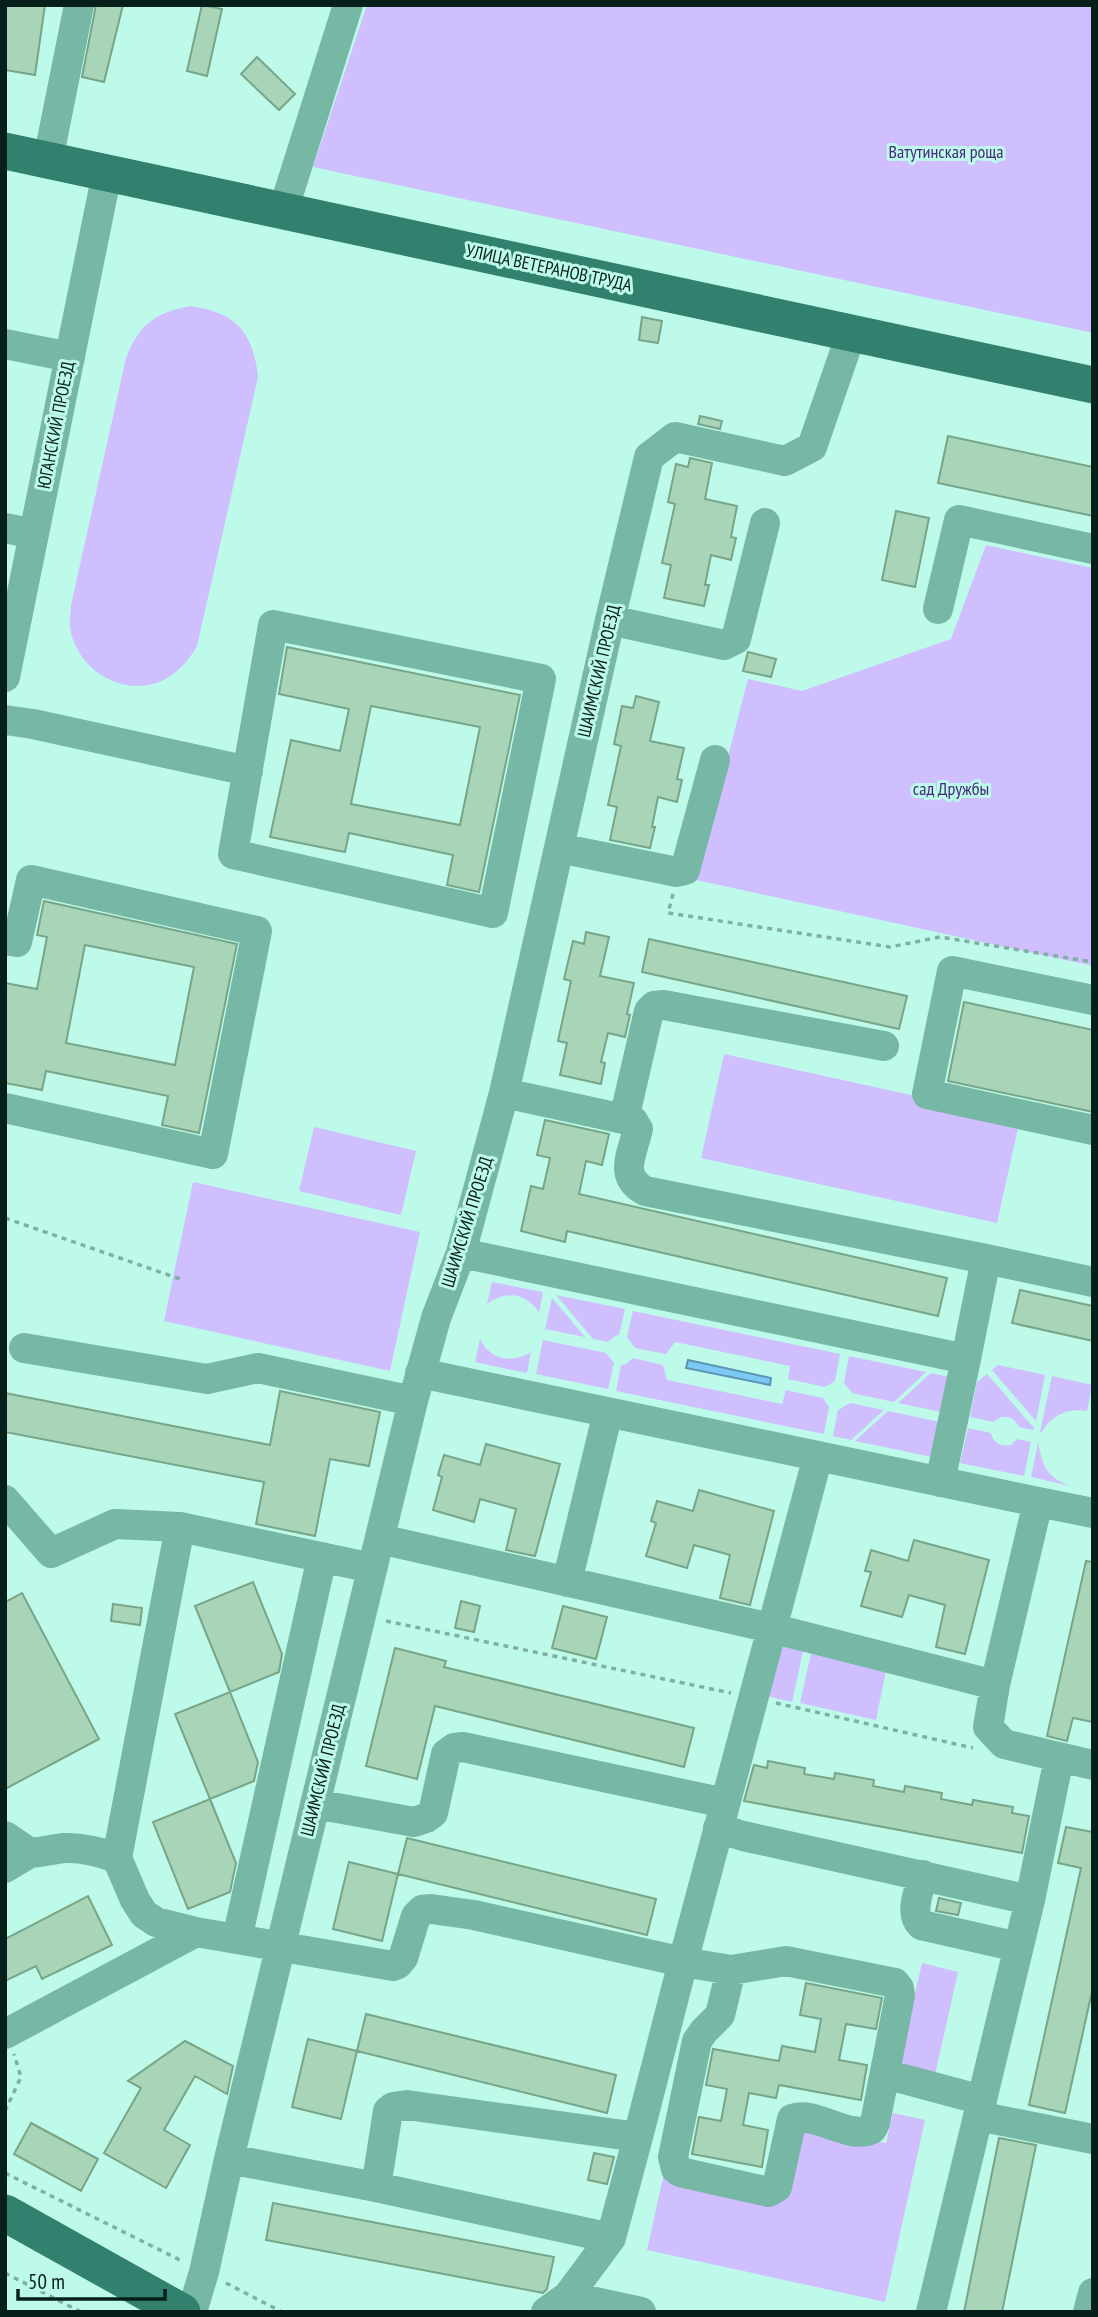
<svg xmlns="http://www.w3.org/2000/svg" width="1098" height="2317" font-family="'PT Sans Narrow',sans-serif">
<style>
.green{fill:#cfbffe}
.water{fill:#7dc9f6;stroke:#5a96b4;stroke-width:2}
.building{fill:#a8d5b7;stroke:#78a588;stroke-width:2;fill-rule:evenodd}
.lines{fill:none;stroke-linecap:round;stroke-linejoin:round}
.path{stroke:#80b0a3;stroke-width:3.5;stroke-dasharray:5 5;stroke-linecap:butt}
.minor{stroke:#76b7a6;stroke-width:30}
.major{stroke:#32806e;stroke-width:37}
.labels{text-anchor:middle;stroke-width:6;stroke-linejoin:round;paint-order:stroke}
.park-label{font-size:18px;fill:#462a7a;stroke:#befae9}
.street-label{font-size:18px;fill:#071f1a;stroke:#befae9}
</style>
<rect width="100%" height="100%" fill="#befae9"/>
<!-- green -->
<path class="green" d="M367 5H1093V333L313 167Z
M190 306C235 312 253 331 258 377L197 646C189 660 179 672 164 680 124 699 76 670 70 627 69 620 71 612 71 605L126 358C139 325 154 313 190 306Z
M986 545 1093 568V966L696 880 748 679 802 691 951 639Z
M724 1054 1020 1119 997 1223 701 1158Z
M314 1127 416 1151 401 1215 299 1191Z
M193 1182 420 1232 390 1371 164 1321Z
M492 1282 543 1292 539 1313C527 1293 505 1290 487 1304Z
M556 1295 625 1309 619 1335 615 1336 608 1342 593 1339Z
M552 1298 585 1337 545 1329Z
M633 1311 840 1354 835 1381 825 1387 788 1379 790 1366 675 1342 666 1354 635 1348 627 1337Z
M480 1339C490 1360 512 1364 531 1352L527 1373 475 1362Z
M543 1340 606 1353 614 1363 608 1389 536 1374Z
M849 1356 926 1372 894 1402 852 1393 844 1383Z
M633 1358 663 1365 667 1380 782 1404 786 1390 823 1398 829 1407 824 1434 616 1391 621 1365 626 1364Z
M998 1365 1045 1375 1036 1421 992 1370Z
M931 1373 949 1377 942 1412 898 1403Z
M987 1374 1034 1428 1033 1430 1019 1427C1014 1416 1003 1413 994 1422L970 1417 977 1382Z
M1052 1376 1092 1385 1087 1411C1067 1408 1052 1415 1042 1432H1040Z
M850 1403 884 1410 851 1440 833 1436 838 1410Z
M888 1411 940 1422 932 1457 855 1441Z
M968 1428 991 1433C993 1443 1001 1447 1011 1445L1017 1439 1031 1442 1024 1476 960 1463Z
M1038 1443C1043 1465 1045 1477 1071 1486L1031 1477Z
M779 1642 804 1647 792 1702 767 1696Z
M812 1649 887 1666 876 1720 800 1703Z
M922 1963 958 1972 935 2075 898 2067Z
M893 2113 925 2120 885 2302 647 2250 664 2173 783 2199 799 2124 886 2143Z"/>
<!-- water -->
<path class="water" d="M688 1360 771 1378 770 1385 686 1368Z"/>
<!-- building -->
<path class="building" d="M5 5H45L35 75 5 70Z
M123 5 104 82 82 77 96 5Z
M202 5 222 9 207 76 187 71Z
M257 57 295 94 279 110 241 74Z
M642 317 662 321 658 343 639 340Z
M700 416 722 421 720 429 698 424Z
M948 436 1093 467V516L938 483Z
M690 458 712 463 705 499 737 506 731 537 736 538 731 560 711 555 705 585H709L704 606 664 598 671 565 662 563 675 504 668 502 676 464 688 467Z
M896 511 929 518 915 587 882 580Z
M287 647 520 695 479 892 447 885 453 855 349 833 345 852 270 837 291 740 340 751 349 709 279 694ZM371 706 480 727 460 825 351 804Z
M748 652 776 659 771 677 743 671Z
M636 696 659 702 650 741 684 748 677 779 682 780 677 802 658 797 652 827H655L650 848 610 840 617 807 608 805 621 746 614 744 622 706 633 708Z
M44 901 237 944 199 1133 162 1125 168 1096 46 1071 42 1090 5 1083V983L37 989 47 937 37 935ZM85 945 194 967 175 1065 66 1043Z
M586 932 609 937 600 976 634 983 627 1014 630 1015 625 1037 608 1033 601 1062 605 1063 601 1084 560 1075 567 1043 558 1041 571 981 564 979 573 941 584 944Z
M649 939 907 996 899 1029 642 972Z
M964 1002 1093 1030V1112L948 1081Z
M545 1120 609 1134 602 1165 586 1161 579 1194 947 1278 938 1316 567 1231 565 1242 521 1231 531 1186 543 1189 550 1158 537 1155Z
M1020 1290 1093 1306V1341L1012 1323Z
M280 1391 380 1412 369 1466 330 1459 315 1536 256 1524 264 1482 5 1432V1393L270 1445Z
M486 1444 560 1464 535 1556 506 1550 516 1509 480 1499 474 1522 433 1510 442 1477 438 1475 444 1455 480 1465Z
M699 1490 774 1511 750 1605 720 1598 730 1555 694 1545 687 1568 646 1556 656 1523 651 1521 657 1501 693 1511Z
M914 1540 989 1560 965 1654 936 1647 945 1605 909 1595 902 1617 861 1606 871 1572 865 1571 871 1550 908 1561Z
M1086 1561 1093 1562V1722L1073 1718 1067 1741 1047 1736Z
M253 1582 282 1654 279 1672 230 1692 195 1606Z
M22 1593 99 1739 5 1789V1602Z
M461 1601 480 1606 474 1632 455 1628Z
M113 1604 142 1608 140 1625 111 1621Z
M563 1606 607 1617 596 1659 552 1648Z
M395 1648 446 1661 444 1667 694 1728 684 1767 435 1706 417 1779 366 1766Z
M230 1692 258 1762 254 1781 210 1799 175 1714Z
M768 1761 805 1768 804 1774 834 1779 835 1773 874 1780 873 1786 904 1792 905 1786 942 1793 941 1799 972 1805 973 1800 1013 1807 1012 1813 1029 1816 1022 1853 744 1801 754 1765 767 1768Z
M210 1799 236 1863 230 1892 188 1909 153 1822Z
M1066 1827 1093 1832V1987L1065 2113 1029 2105 1081 1868 1058 1863Z
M407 1838 656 1899 647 1935 398 1874Z
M349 1862 398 1874 382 1941 333 1929Z
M88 1896 112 1945 42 1979 36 1966 5 1981V1939Z
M939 1898 961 1903 958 1915 936 1911Z
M806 1983 882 1998 876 2029 846 2024 839 2060 867 2065 861 2100 779 2085 776 2098 749 2093 743 2125 768 2130 762 2167 692 2154 699 2117 721 2121 727 2089 706 2085 713 2049 779 2061 782 2046 815 2052 821 2019 800 2015Z
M366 2014 616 2075 607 2113 357 2051Z
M308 2039 357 2051 341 2119 292 2107Z
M185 2041 233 2066 227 2094 195 2076 164 2130 190 2145 166 2188 104 2153 141 2088 128 2081Z
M31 2123 98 2159 81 2191 14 2154Z
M999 2138 1036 2145 1002 2312H964Z
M594 2153 614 2157 607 2184 588 2180Z
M273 2203 554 2257 547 2289 543 2293 266 2240Z"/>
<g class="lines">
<!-- path -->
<path class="path" d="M673 894 668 913 890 947 940 937 1093 962
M5 1218 180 1279
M386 1621 731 1693
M776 1703 973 1748
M5 2111 21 2077 14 2054
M5 2173 182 2261
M5 2273 81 2312
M226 2283 282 2312"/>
<!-- minor -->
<path class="minor" d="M48 160 79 5
M283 211 348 5
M5 344 70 357
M5 528 34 534
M938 609 959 520 1093 549
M610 620 724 645 736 639 765 523
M273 625 541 679 493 913 233 854Z
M5 677 107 173
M5 720 33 724 248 771
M559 848 677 872 685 870 715 760
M5 940 17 942 31 880 257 931 213 1154 5 1108
M1093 1000 952 971 927 1094 1093 1130
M504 1093 633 1121 638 1129C632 1155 618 1176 645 1191L986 1259
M624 1119 649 1011 654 1006 664 1005 884 1046
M461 1253 966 1359 940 1482
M24 1348 207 1379 258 1368 413 1401
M966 1359 986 1259 1093 1282
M420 1373 1038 1502 995 1685 988 1727 1004 1744 1093 1765
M5 1500 51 1553 115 1524 180 1527 372 1568
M1038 1502 1093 1513
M380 1539 771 1628 995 1685
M567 1582 608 1412
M315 1804 414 1822 426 1818 433 1813 446 1754 454 1748 463 1747 725 1803
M718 1828 743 1836 1030 1900
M5 1836 30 1853C42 1852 54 1849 65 1848 83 1847 100 1852 117 1858L135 1900 144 1914 156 1922 196 1932 393 1966 398 1964 403 1958 416 1916 422 1910 431 1909 474 1915 683 1962 638 2137
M117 1858 180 1527
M5 1868 30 1853
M923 1875C919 1891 909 1913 921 1925L1018 1947
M237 1939 322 1557
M731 1970 720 2015 704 2031 697 2041 673 2157 676 2169 680 2172 769 2192 777 2187 792 2119C815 2110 850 2141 872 2129L875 2123 900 1995 899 1988 895 1983 786 1961 731 1970 683 1962 818 1456
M5 2034 196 1932
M885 2074 982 2100
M978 2116 1093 2139
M229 2159 376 2187
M568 2296 611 2238 376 2187 388 2111 393 2107 407 2105 638 2137 611 2238
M192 2312 204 2272 229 2159 413 1401 436 1318 461 1253 504 1093 610 620 649 457 675 437 785 461 812 447 851 334
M546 2312 568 2296 641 2312
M931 2312 1030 1900 1059 1758
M1088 2312 1093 2293"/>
<!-- major -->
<path class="major" d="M5 151 1093 385
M5 2213 182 2312"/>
</g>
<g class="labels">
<!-- park labels -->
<g class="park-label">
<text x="946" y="158">Ватутинская роща</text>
<text x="951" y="795">сад Дружбы</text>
</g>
<!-- street labels -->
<g class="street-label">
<text transform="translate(549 268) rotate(12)" y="6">УЛИЦА ВЕТЕРАНОВ ТРУДА</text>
<text transform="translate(56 425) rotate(-79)" y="6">ЮГАНСКИЙ ПРОЕЗД</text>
<text transform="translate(599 671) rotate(-77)" y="6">ШАИМСКИЙ ПРОЕЗД</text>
<text transform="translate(467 1222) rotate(-73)" y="6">ШАИМСКИЙ ПРОЕЗД</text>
<text transform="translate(323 1770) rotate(-76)" y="6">ШАИМСКИЙ ПРОЕЗД</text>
</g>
</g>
<!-- border -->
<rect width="1098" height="2317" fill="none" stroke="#071f1a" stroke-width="14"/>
<!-- scale -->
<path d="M18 2289v10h147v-10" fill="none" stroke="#071f1a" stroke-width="3.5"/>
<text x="28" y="2289" font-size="21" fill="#071f1a" stroke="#befae9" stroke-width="5" paint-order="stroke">50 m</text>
</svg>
